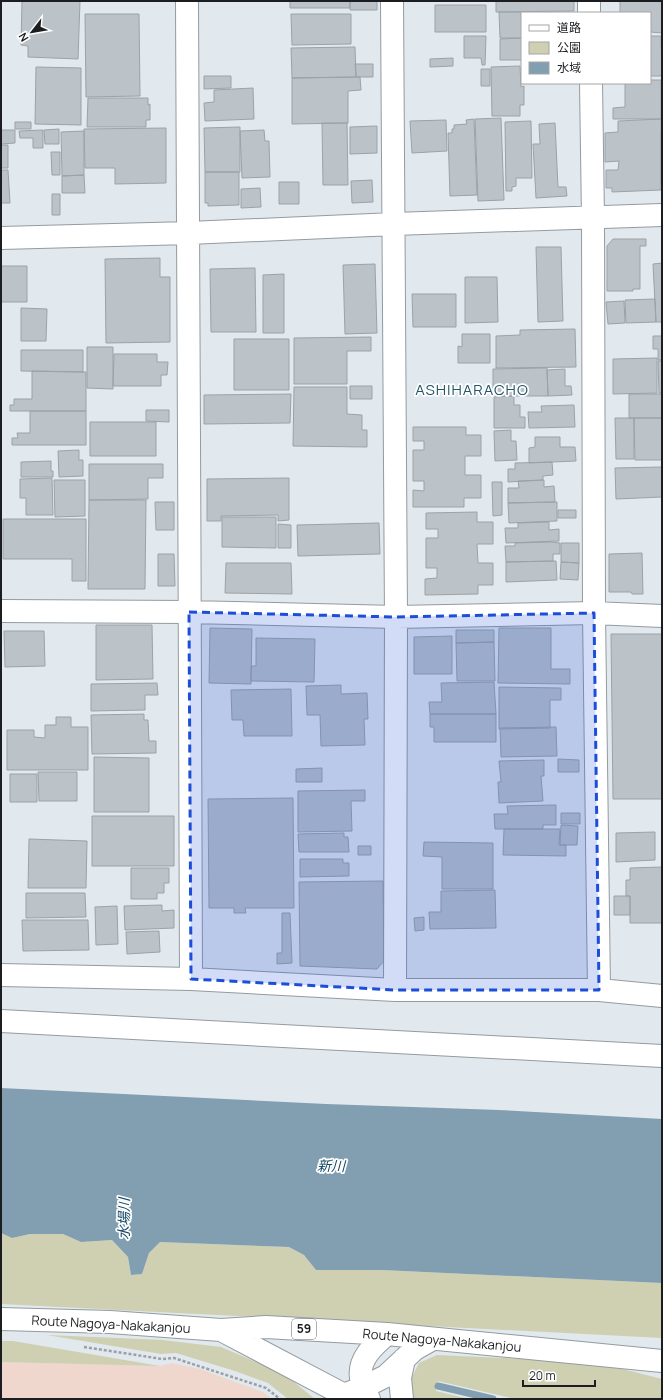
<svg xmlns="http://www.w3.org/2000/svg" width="663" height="1400" font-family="Manrope,'Noto Sans JP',sans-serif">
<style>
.industrial{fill:#efd7cd}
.green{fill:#ced0b1}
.water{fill:#829eb1}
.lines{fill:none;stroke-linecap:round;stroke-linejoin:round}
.stream{stroke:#829eb1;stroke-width:7}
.building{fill:#bbc2c8;stroke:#9ca3a8}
.minor-casing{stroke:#949ba0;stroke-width:24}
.primary-casing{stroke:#949ba0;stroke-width:24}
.path{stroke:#9ba0a5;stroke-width:2.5;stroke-dasharray:3 2;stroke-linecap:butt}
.minor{stroke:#fff;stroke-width:22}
.primary{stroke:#fff;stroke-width:22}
.marked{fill:#1d4ed8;fill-opacity:0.2;stroke:#1d4ed8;stroke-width:3;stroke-dasharray:8 5;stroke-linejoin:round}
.labels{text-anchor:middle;stroke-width:3.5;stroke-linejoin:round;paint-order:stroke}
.shield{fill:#fff;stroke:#5f6163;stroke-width:1}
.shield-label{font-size:12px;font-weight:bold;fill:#1b1d20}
.street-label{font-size:13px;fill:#1b1d20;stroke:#fff}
.water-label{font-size:14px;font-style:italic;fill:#164865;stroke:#fff}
.quarter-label{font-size:15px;letter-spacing:1px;fill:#225565;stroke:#fff}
</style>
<rect width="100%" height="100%" fill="#e1e8ee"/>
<!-- industrial -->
<path class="industrial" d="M1 1362 160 1366 172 1363 200 1369 263 1392 272 1399H1Z"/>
<!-- green -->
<path class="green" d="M1 1233 12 1238 30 1234H63L81 1242 112 1240 128 1257 131 1275 142 1274 149 1253 160 1242 289 1247 304 1255 316 1270H382L662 1283V1338L1 1304Z
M47 1335 163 1340 221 1347 284 1374 315 1399H288L268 1383 235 1371 176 1353 161 1354Z
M1 1341H13L160 1366 1 1362Z
M437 1355 595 1362 662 1379V1399H515L438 1381 436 1391 469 1399H415L410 1391 412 1377 419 1363Z"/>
<!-- water -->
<path class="water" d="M1 1088 326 1104 499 1110 662 1119V1283L382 1270H316L304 1255 289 1247 160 1242 149 1253 142 1274 131 1275 128 1257 112 1240 81 1242 63 1234H30L12 1238 1 1233Z"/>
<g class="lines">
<!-- stream -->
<path class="stream" d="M438 1386 493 1399"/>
</g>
<!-- building -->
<path class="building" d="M22 1H80L78 59 28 57V46L21 45Z
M290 1H350V8H290Z
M350 1H377V10H350Z
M496 1H574V11L496 12Z
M620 1H662V33L650 32V13H620Z
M435 5H486V32H435Z
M499 12H539V13H522V38H500Z
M85 14H139L140 96 86 97Z
M291 14H351V44L292 45Z
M464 36H486L485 65H482L481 58H464Z
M650 36H661L662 76H650Z
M522 38V60H500V39Z
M355 47 356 77 292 78 291 48Z
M453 58V66L430 67V59Z
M355 64H373V77H356Z
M520 66 521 87 524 86V105H520V116H492L491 67Z
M36 67 81 68V125L35 124Z
M481 69H490V86H481Z
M204 76H231V88L204 89Z
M360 77 361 90 348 91V123L292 124V78Z
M650 80H661V119H613V108L625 107V83H650Z
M253 88 254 119 205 121 204 103 214 102V90Z
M88 98H148V105L150 104V120H146V127H87Z
M501 118 504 200 478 201 475 119Z
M474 119 477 195 450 196 448 133H452V129H454V125L467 124 466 120Z
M661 119V190L612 192V188H606V170H618L619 161 605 162V133L618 132V121Z
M446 120 447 151 412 153 410 121Z
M531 121 532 178H516V186L512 187V191H506L505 122Z
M15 122H31V129H15Z
M322 123H347L348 185H323Z
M555 123 558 187H566L567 196 536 198 533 144H540L539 124Z
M377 126V153L350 154V127Z
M240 127V172H205L204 128Z
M166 128V183L115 184V168H85L84 129Z
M59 129V144H45L44 130Z
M1 130H15V143L1 144Z
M43 130V148H33V138H20L19 131Z
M264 130 265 141H269L270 177 242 178 240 131Z
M661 130H662V184H661Z
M84 131V175L62 176 61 132Z
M1 145H8V168H1Z
M51 152H60V175H52Z
M1 170H8L10 203H1Z
M205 172H239V205L208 206V203H205Z
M84 175 85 193H62V176Z
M372 180 373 202 352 203 351 181Z
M279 182H299V204H279Z
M260 188 261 207 241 208V189Z
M52 194H60V215H52Z
M613 239H646V246H640V289H633V291H607V246Z
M536 247H561L563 321 538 322Z
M160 258V277H170V342L106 343 105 259Z
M662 263V322H656L653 264Z
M375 264 377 333 345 334 343 265Z
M1 266H27V302H1Z
M255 268 256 332H211L210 269Z
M284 274V333H263V275Z
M465 277H497L498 322 465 323Z
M412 294H456V327H413Z
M655 299 656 322 626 323 625 300Z
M624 301 625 323 608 324 606 302Z
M21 308 47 309 46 341H21Z
M575 329 576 367 496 368V336L520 335V330Z
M462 334H490V363H458V346L462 347Z
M653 336H662V360H658V349H653Z
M371 337V351H347V384H294V338Z
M234 339H289V390H234Z
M87 347H113V389L87 388Z
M21 350H83V372L21 371Z
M114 354H157V362H168L167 375H161V386H113Z
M657 358V393L613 394V359Z
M658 361H662V393H659Z
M547 368 548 396H493V369Z
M565 369V386H571L572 395 548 396 547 370Z
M32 371 86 372V411H10V405H14V399H32Z
M350 386H372V399H350Z
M294 387H347V414L362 415V430H367V447L293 446Z
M291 394 290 423 204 424V395Z
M629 394H662V418H629Z
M514 396V405H520V417H525V428H494V397Z
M574 405 575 427 529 428 528 412H542L541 406Z
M146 410H169V422L146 421Z
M30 411H86V445H12V438H18L17 433H30Z
M615 418H634V459H616Z
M634 418H662V460H635Z
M90 422H156V456H90Z
M413 427H466V435H481V456H465V475H481V498H464V507H413V490L424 491V481H413V450H424V441H413Z
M511 430V441H516L517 460 495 461 494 431Z
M535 437H560V447H575L576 461 529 463V448L535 447Z
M79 450V460H83V476L59 477 58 451Z
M51 461V471H53V477H21V462Z
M552 462 553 475 543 476V480L508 482V469H515V463Z
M89 464H163V478H148V499L89 500Z
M662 467V497L616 499 615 468Z
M52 478 53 515H26V498H20V479Z
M289 478V520L278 521V515L221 516V521H207V479Z
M54 480H85V516L55 517Z
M544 480V487L554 486 555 502 508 503V488H519L518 481Z
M492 482H502V515L493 516Z
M89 500H146L145 589H88Z
M155 502H174V530H156Z
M555 502H557V521L509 523 508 503Z
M558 510H576V518H558Z
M477 512V522H493V544H477L478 563H493V585H478V594L425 595V579L437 578V568H426V538H438V529H426V513Z
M222 517H276V548L222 547Z
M3 519H86V581H72V559H3Z
M549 522V530L559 529V541L506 543 505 528H518V523Z
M379 523 380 554 298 556 297 525Z
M278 524 291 525V548H278Z
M551 542 560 543V554H553V561L506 562 505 546H515V543Z
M561 543H579V563L561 562Z
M642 553 643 594H632L631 592H609V554Z
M158 554H174L175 586H158Z
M556 561 557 580 506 582V562Z
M561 562 579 563 578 580 560 579Z
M226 563H291L292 594 225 593Z
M96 625H152L153 679 96 680Z
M210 628 252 629 251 684 209 683Z
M499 628H551V669H570V684L498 683Z
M456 630H494V642L456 643Z
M4 631H44L45 666 5 667Z
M611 634H662V799H613Z
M452 636V674H414V637Z
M256 638 315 639 314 682 251 681V666H256Z
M494 642 495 681H457L456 643Z
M494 682 496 714H430L429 702H442L441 683Z
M157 683 158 695H145V710L91 711V684Z
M341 685V694L367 693 368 719H364L365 745 321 746 320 715H307L306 686Z
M499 687 561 688V700H550V728L499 729Z
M291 689 292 736H244L243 720H232L231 690Z
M144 714V720H148L149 741H156V753L92 754 91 715Z
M430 714H496V742H434V727H430Z
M56 717H71V727H88V770H7V730H34V737L45 738V725H56Z
M556 727 557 756 501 757 500 728Z
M94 757 149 758V812H94Z
M558 759 579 760V772H558Z
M544 760V776H541L543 801 499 803 498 782H501L499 761Z
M322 768V782H296V769Z
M38 772H77V801H39Z
M10 774H37V802H10Z
M365 790V801H351L352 831 298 832V791Z
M293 798 294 908H245L246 913H234V908H209L208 799Z
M556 805V825H543V829H495L494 814H508L507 806Z
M561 813H580V824H561Z
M92 816H174V866H92Z
M561 825 578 826 577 845H560Z
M504 829H560L559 845H566V856L503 855Z
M655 832V860L616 862V833Z
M344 833V837H348L349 852H299L298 834Z
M29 839 87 841 86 888H28Z
M424 842 493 843V889H442V857L423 856Z
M358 846H371V855H358Z
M300 859H343V863H349V876L300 877Z
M662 867V923H630V896H626V880H630V868Z
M131 868H169V883H164V893H157V899H131Z
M383 881 384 961 377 969 300 966 299 882Z
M495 890 496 928 430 929 429 912H441V891Z
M26 893H85L86 917 26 918Z
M614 896H630V915H614Z
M162 905V911L174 910V928L125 930 124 906Z
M117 906 118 944 96 945 95 907Z
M282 913H290L292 963 277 964V953H282Z
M424 917V930L415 931 414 918Z
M22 920H88L89 950 23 951Z
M159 931 160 952 127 954 126 932Z"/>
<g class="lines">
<defs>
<path id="minor" d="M187 1C190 327 189 653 191 979
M392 1 396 617 395 990
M589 1V13
M591 83 593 218 594 613 599 990
M1 238 189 233 394 224 662 215
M1 611 189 612 396 617 594 613 662 616
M1 975 191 979 395 990H599L662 996
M1 1021 662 1056"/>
<path id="primary" d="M1 1319 110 1322 221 1330 266 1327 387 1334 662 1361
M221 1330 352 1399
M344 1395 364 1387 386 1376 415 1349 433 1339
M369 1399C366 1393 362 1385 361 1378 358 1359 374 1345 387 1334
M402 1399 400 1378 404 1359"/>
</defs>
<!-- minor casing -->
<use href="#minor" class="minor-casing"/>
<!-- primary casing -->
<use href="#primary" class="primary-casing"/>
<!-- path -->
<path class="path" d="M84 1347 162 1359 174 1358 266 1388 280 1399"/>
<!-- minor -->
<use href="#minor" class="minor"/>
<!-- primary -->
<use href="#primary" class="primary"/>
</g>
<!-- marked area -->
<path class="marked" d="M189 612 396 617 594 613 599 990H395L191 979Z"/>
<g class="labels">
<!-- shield labels -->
<rect class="shield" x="292" y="1319" width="24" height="20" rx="3"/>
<g class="shield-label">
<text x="304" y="1333">59</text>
</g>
<!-- street labels -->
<g class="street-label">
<text transform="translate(111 1324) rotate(3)" y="5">Route Nagoya-Nakakanjou</text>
<text transform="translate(442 1340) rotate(5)" y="5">Route Nagoya-Nakakanjou</text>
</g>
<!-- water labels -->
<g class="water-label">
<text transform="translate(331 1166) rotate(1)" y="5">新川</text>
<text transform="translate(124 1219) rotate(-89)" y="5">水場川</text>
</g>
<!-- quarter labels -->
<g class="quarter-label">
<text x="472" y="395">ASHIHARACHO</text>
</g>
</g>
<!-- border -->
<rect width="663" height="1400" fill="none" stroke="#1b1d20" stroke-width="4"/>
<!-- legend -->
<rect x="521" y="12" width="130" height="72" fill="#ffffff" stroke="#a4a5a6"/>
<rect x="529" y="25" width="20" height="6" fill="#ffffff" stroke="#a4a5a6"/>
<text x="557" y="32" font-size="12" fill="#1b1d20">道路</text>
<rect x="529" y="42" width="20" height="12" fill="#ced0b1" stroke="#a4a5a6"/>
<text x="557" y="52" font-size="12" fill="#1b1d20">公園</text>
<rect x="529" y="62" width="20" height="12" fill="#829eb1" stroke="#a4a5a6"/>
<text x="557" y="72" font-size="12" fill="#1b1d20">水域</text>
<!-- north arrow -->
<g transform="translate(32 32) rotate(239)" stroke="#ffffff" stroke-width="3" paint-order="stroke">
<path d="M0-3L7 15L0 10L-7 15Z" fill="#1b1d20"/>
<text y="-6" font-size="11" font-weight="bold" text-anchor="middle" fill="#1b1d20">N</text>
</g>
<!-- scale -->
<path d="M523 1380v6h72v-6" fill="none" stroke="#1b1d20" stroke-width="2"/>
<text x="529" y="1380" font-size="12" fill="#1b1d20" stroke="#ffffff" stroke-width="3" paint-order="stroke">20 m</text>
</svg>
